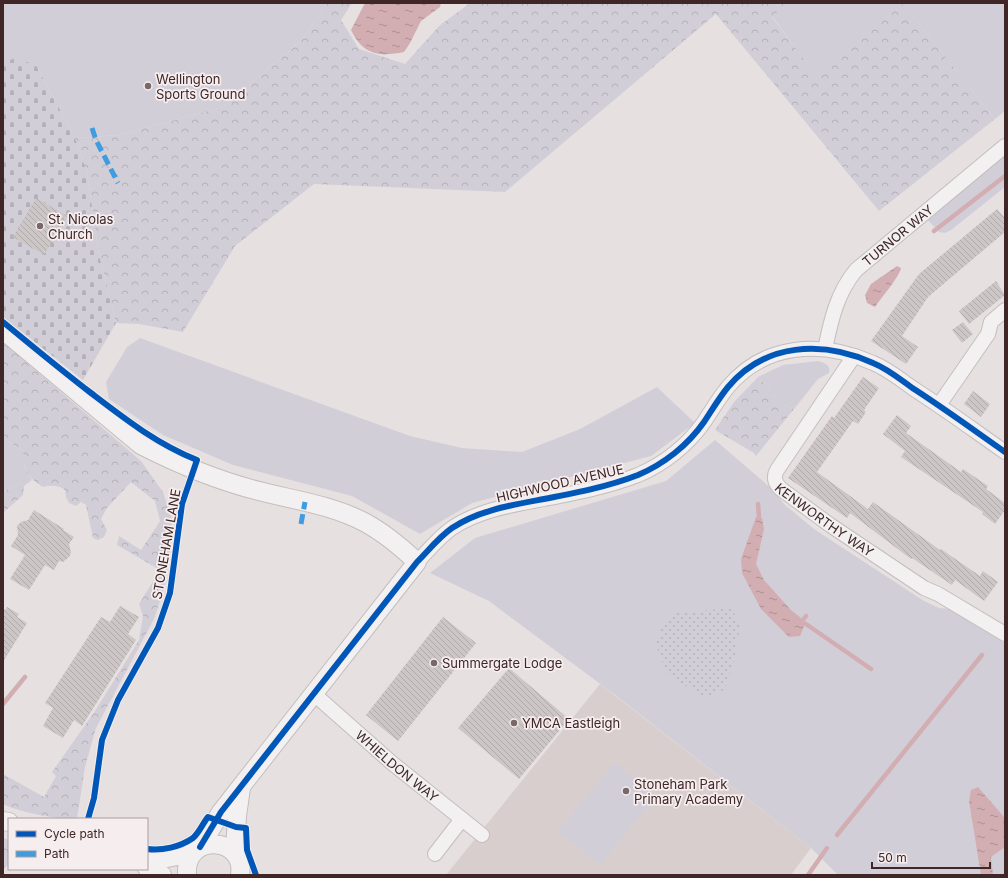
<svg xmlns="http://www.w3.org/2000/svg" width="1008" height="878" font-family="Inter,sans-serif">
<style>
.built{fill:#d9cece}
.green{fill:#d2ced8}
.forest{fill:url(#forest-crowns)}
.cemetery{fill:url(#cemetery-stones)}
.park{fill:url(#park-dots)}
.water{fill:url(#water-ripples)}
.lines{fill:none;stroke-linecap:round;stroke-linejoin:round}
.stream{stroke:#d2aeb2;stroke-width:4.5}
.building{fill:url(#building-back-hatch)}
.minor-casing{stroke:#c4bebe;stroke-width:16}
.tertiary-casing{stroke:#c4bebe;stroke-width:20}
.minor{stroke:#f2f0f0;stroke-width:14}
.tertiary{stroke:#f2f0f0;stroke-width:18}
.quiet{stroke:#3f9ce0;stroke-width:5;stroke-dasharray:10 5;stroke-linecap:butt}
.cycleway-casing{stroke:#f5edee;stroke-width:8}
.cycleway{stroke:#0057b8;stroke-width:6}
.poi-dot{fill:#796868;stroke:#f5edee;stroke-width:1.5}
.labels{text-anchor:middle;stroke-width:3.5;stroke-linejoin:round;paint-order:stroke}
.poi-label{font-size:13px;fill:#3f2727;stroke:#f5edee;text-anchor:start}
.street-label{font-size:13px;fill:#3f2727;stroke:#f5edee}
</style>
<defs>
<pattern id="forest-crowns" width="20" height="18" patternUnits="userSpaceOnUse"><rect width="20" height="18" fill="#d2ced8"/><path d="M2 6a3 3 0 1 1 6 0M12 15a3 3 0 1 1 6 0" fill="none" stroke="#b5b1b9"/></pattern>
<pattern id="cemetery-stones" width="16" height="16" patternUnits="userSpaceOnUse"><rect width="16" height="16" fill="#d2ced8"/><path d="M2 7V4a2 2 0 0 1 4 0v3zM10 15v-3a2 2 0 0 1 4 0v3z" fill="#b5b1b9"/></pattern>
<pattern id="park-dots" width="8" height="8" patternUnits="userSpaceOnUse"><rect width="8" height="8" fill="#d2ced8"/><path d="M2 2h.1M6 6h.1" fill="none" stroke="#b5b1b9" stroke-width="1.8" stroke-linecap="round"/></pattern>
<pattern id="water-ripples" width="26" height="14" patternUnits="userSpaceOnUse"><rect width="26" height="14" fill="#d2aeb2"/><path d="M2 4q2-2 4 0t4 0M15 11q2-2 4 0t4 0" fill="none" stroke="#ac8e91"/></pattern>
<pattern id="building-back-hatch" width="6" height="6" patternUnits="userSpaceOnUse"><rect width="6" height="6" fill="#cdc6c6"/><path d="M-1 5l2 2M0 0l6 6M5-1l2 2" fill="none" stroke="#b1aaaa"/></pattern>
</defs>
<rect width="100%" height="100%" fill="#e6e0e0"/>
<!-- built -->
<path class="built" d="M600 684 811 848 791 875H446Z"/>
<!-- green -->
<path class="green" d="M3 3H328L301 41 223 107 119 135 75 138 36 65H3Z
M787 3H1005V111L995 119 903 4 816 76 772 16Z
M1005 154V187L951 230 945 233 939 232 928 220Z
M140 338 410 436 462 448 522 452 580 429 657 387 695 423 651 456 472 503 420 534 352 496 233 465 163 435 109 399 106 382 127 347Z
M818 361C825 363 831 365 829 373L818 379 794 409 779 403 769 388 758 377 783 365Z
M3 438 23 451 25 468 32 480 24 486 20 482 3 493Z
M715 440 772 489 784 504 814 529 924 601 939 608 951 609 1005 643V875H838L811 848 615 695 489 601 430 573 475 538 666 481Z
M615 762 656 796 600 865 558 831Z"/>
<!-- forest -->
<path class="forest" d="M328 3H352L341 20 359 49 405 64 439 26 470 3H787L772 17 816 75 903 4 995 119 879 211 716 14 505 192 314 184 235 246 183 332 139 324 116 323 99 255 87 172 75 138 119 135 223 107 301 41Z
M3 342 141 461 163 492 172 520 170 553 164 589 154 619 96 728 85 767 77 819C56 819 22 813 3 804V774L44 797 56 776 52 772 95 711 139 640 143 616 139 604 160 570 117 545 119 536 141 550 160 521 155 501 131 482 107 508 101 519 107 530 104 537 98 540 93 538 86 505 81 502 76 506 69 503 66 497 65 490C59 485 51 485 43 487 27 477 24 469 23 451L3 438Z
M758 377 769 388 779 403 794 409 756 456 754 453 715 430 734 402Z
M20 482 24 486 23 495 3 513V493Z
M3 838 9 840V864L3 869Z"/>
<!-- cemetery -->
<path class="cemetery" d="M14 58 36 65 75 138 87 172 99 255 116 323 83 380 3 317V65Z"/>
<!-- park -->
<path class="park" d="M732 608 740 627 733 664 724 690 705 697 667 675 656 645 663 623 677 613Z"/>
<!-- water -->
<path class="water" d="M365 3H441L440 7 421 21 410 43 404 52C379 57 363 55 351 30Z
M897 266 901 268C900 276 881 298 875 307L867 303 865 295 871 284Z
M756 517 762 518 764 529 756 564 764 580 791 610 806 622 800 636 789 637 761 609 742 573 741 559Z
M978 787 1005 818V847L991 857 993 875H981L969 801 971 790Z"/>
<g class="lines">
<!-- stream -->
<path class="stream" d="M934 231 1005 176
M758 504 759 517
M803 620 806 616
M806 624 871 669
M3 704 25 677
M837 835 982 655
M808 875 827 848"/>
</g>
<!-- building -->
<path class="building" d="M36 198 67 216 44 255 13 237Z
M997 209 1005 218V232L928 297 902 336 918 347 906 364 871 341 919 274Z
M996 281 1005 295 969 324 959 311Z
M963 322 973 334 962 343 952 330Z
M863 377 879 388 864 410 866 412 858 424 853 421 817 472 868 509 873 502 940 550 941 549 980 576 983 571 998 582 984 601 955 580 952 585 912 558 911 559 850 513 847 518 788 478 832 416 834 418Z
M973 391 990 404 981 417 964 404Z
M897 415 911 426 906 433 961 472 963 469 988 486 986 489 1005 503V510L995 524 982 514 983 512 901 457 905 451 883 434Z
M34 510 64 529 63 530 74 537 69 544 71 553 69 557 63 562 59 561 54 570 45 565 29 590 10 579 25 555 11 546 18 535 17 526 21 522 28 520Z
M120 606 139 617 128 634 136 640 82 726 74 720 63 738 43 726 53 708 45 703 101 617 110 622Z
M7 607 19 614 17 617 27 623 3 662V609L5 610Z
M443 617 476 643 398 741 366 715Z
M509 668 569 719 519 779 458 728Z"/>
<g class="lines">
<defs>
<g id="minor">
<path id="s1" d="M825 349C831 320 837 293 856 270L1005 146"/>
<path id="s2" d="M854 356 777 470C773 477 775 484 781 489L830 525 924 588 938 594 1005 634"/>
<path d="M939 405 988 334 991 322 1005 310"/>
<path d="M417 562C428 551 439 537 452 528 479 510 512 505 544 499 575 493 607 487 638 475 664 464 688 445 704 422 712 410 719 398 728 387 765 343 822 340 873 363 888 369 901 380 914 389 945 409 975 431 1005 452"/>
<path id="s3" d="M314 694 392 763 482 835"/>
<path d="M435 854 462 819"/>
</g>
<path id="tertiary" d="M3 330 141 445C178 464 219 481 259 491 294 500 331 505 364 522 383 532 401 547 417 562L221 812 200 847
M3 821 9 822
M235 854 237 816 241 788
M147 862 192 853
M147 868 162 875
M187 875C184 832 246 836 240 875"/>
</defs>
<!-- minor casing -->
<use href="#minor" class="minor-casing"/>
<!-- tertiary casing -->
<use href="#tertiary" class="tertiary-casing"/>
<!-- minor -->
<use href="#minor" class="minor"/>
<!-- tertiary -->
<use href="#tertiary" class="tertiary"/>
<!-- quiet -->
<path class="quiet" d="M92 128 96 140 118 183
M301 524 305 502"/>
<defs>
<path id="cycleway" d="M3 322C32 346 61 370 91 393 125 419 157 444 197 460L182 504 170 593 158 628 118 700 102 740 94 798 88 819
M200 847 221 812 417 562C428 551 439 537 452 528 479 510 512 505 544 499 575 493 607 487 638 475 664 464 688 445 704 422 712 410 719 398 728 387 765 343 822 340 873 363 888 369 901 380 914 389 945 409 975 431 1005 452
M147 849C162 851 180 847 193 838 199 833 203 823 208 817L236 827 246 828 247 850 256 875"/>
</defs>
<!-- cycleway casing -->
<use href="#cycleway" class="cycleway-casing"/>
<!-- cycleway -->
<use href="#cycleway" class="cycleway"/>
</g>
<!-- markers -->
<g class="poi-dot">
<circle cx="148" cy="86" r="4"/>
<circle cx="40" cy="226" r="4"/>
<circle cx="434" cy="663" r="4"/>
<circle cx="514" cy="723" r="4"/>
<circle cx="626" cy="791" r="4"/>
</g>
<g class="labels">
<!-- poi labels -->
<g class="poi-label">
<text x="156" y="84">Wellington<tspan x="156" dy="15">Sports Ground</tspan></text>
<text x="48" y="224">St. Nicolas<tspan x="48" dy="15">Church</tspan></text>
<text x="442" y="668">Summergate Lodge</text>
<text x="522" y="728">YMCA Eastleigh</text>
<text x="634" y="789">Stoneham Park<tspan x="634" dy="15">Primary Academy</tspan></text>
</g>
<!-- street labels -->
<g class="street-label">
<text dy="5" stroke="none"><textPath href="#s1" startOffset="140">TURNOR WAY</textPath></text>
<text transform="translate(560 483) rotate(-13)" y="5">HIGHWOOD AVENUE</text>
<text dy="5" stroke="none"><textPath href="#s2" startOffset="212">KENWORTHY WAY</textPath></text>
<text transform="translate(166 544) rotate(-80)" y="5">STONEHAM LANE</text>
<text dy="5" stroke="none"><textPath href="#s3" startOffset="110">WHIELDON WAY</textPath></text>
</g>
</g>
<!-- border -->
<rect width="1008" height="878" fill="none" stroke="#3f2727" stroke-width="8"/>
<!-- legend -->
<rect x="8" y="818" width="140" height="52" fill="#f5edee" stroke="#ac9e9e"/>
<rect x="16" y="831" width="20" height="6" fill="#0057b8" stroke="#ac9e9e"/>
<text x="44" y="838" font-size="12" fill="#3f2727">Cycle path</text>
<rect x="16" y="851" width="20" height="6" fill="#3f9ce0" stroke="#ac9e9e"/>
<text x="44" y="858" font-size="12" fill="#3f2727">Path</text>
<!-- scale -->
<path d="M872 862v6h118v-6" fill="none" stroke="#3f2727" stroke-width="2"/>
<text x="878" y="862" font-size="12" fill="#3f2727" stroke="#f5edee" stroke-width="3" paint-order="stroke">50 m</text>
</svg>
